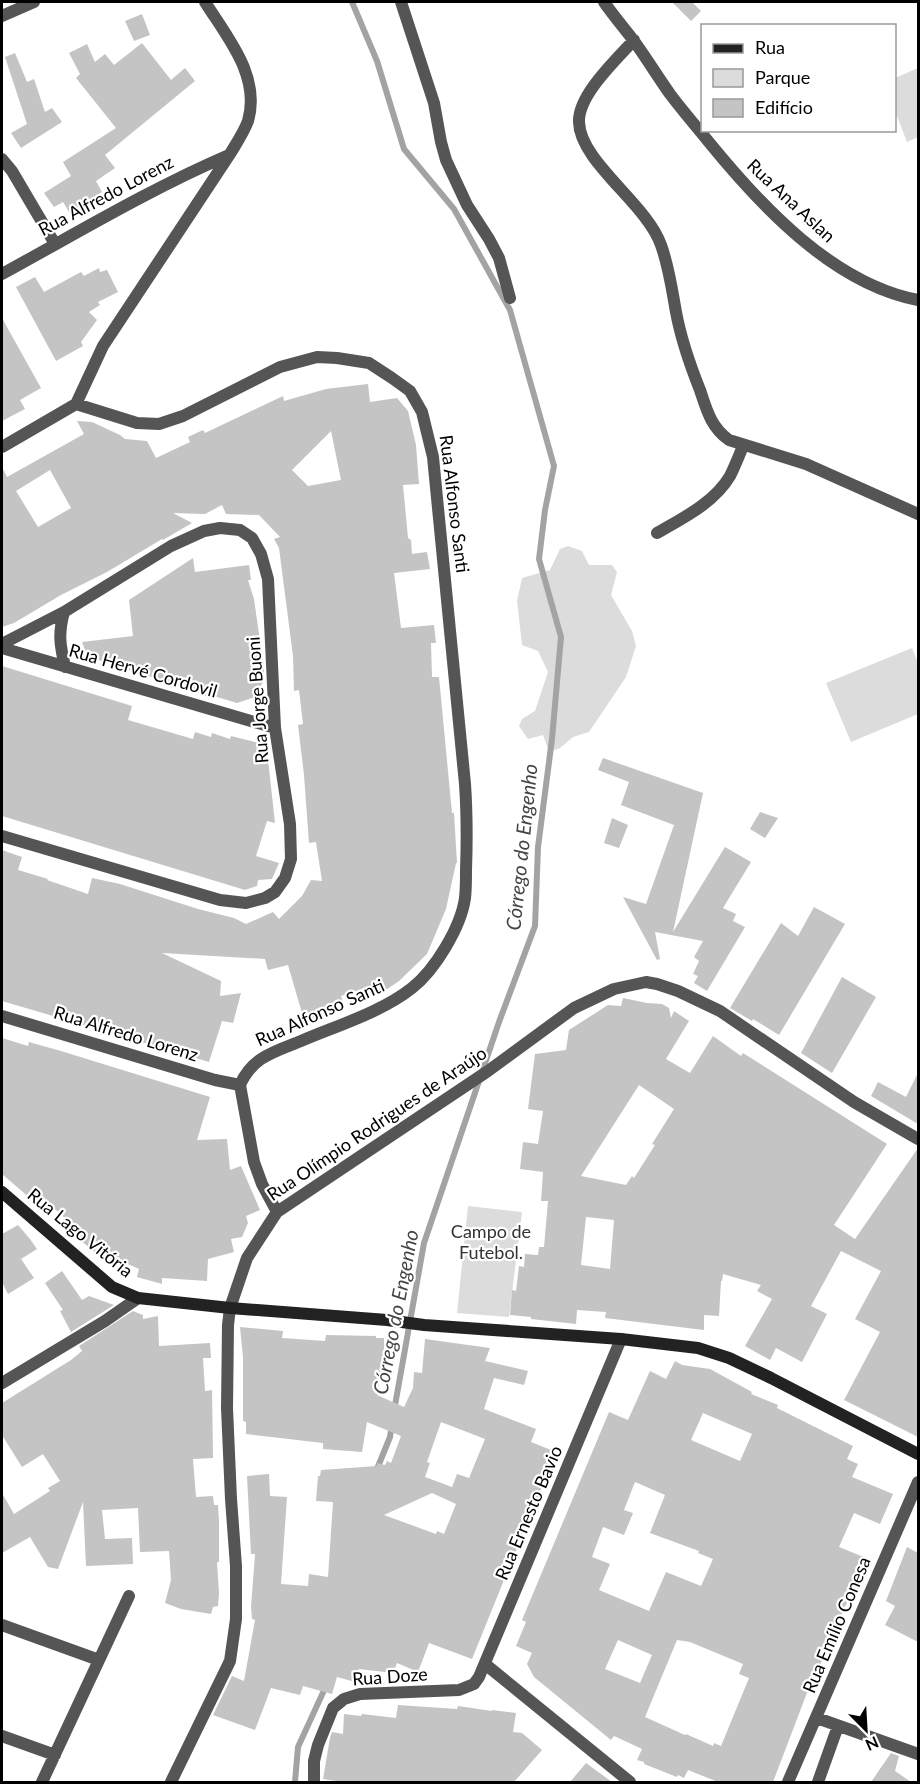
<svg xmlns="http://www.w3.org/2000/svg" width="920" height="1784" font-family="Lato,sans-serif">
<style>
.green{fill:#dcdcdc}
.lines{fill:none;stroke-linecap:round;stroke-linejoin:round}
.stream{stroke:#a3a3a3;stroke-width:6}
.building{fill:#c4c4c4;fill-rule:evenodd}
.street{stroke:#555;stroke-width:12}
.secondary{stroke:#222;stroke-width:12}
.labels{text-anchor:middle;stroke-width:4.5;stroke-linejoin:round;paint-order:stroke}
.street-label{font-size:18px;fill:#000;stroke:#fff}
.park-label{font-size:18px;fill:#333;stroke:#fff}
.water-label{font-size:20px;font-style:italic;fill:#444;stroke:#fff}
</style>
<rect width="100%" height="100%" fill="#fff"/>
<!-- green -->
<path class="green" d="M918 68V137L907 142 895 111V78Z
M568 546 582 551 589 565H612L617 572 611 595 632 631 636 646 626 677 589 732 573 737 560 748 549 752 543 735 528 739 519 726 522 719 535 711 548 672 538 651 522 645 517 601 522 578 550 570 560 549Z
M912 648 918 663V714L851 742 826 683Z
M468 1206 522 1212 509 1317 457 1313Z"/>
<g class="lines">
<!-- stream -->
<path class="stream" d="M352 2 377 61 404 149 454 209 510 310 554 466 545 510 539 559 561 637 552 739 538 847 535 926 499 1022 424 1243 394 1411
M377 1469 390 1437 392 1424
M295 1782 298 1747 326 1686"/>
</g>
<!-- building -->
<path class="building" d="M672 2H692L701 11 691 21Z
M142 14 150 35 134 41 125 21Z
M142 43 171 80 185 68 195 81 105 155 115 168 96 181 102 192 92 198 96 204 83 212 71 215 63 202 54 207 44 193 71 176 63 162 116 128 76 78 80 74 69 53 87 44 95 62 105 54 114 65Z
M15 53 27 82 34 79 45 112 52 108 62 122 21 148 11 133 27 124 5 57Z
M99 268 100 272 107 270 118 292 98 302 100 305 89 312 97 320 81 342 83 346 56 361 16 287 35 277 44 292 81 272 84 276Z
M2 318 41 388 20 400 25 409 2 421Z
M368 384 370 402 397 398 408 411 416 445 419 484 403 485 408 538 411 540 412 554 427 552 430 569 394 573 401 628 434 625 436 643H431L432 677H439L452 813H454L457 863H456L446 909 427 954 399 981 377 996 371 986 341 996 343 1002 318 1010 320 1016 304 1020 288 965 268 970 265 959 162 953 221 981 220 996 241 993 233 1023 222 1021 209 1062 2 1001V850L22 857 18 870 48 879 47 880 88 894 92 878 120 884 198 909 234 918 246 924 273 912 279 919 302 896 311 880 322 881 316 842 309 843 304 775 298 725 303 724 299 690 294 691 293 656 279 548 274 539 280 537 259 515 226 514 222 505 205 514 173 513 192 523 163 540 162 539 107 572 61 595 14 623 2 627V467L7 477 84 434 77 421 92 422 120 435 125 439 147 441 156 458 190 442 188 437 203 430 205 433 283 396 284 401 326 389ZM331 431 341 480 308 486 292 470ZM50 470 71 508 38 527 16 491Z
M193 558 195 572 249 565 251 580H248L254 599 264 669V680L255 697 237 703 217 697 205 696 190 689 104 662 91 657 86 653 82 642 133 636 129 600Z
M2 666 132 706 128 720 193 739 195 732 211 737 212 733 230 739 231 736 259 743 267 750 275 823 267 821 256 856 279 863 272 879 258 880 257 886 245 890 2 816Z
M603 758 703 793 673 932 725 847 751 862 723 908 736 914 733 921 745 927 707 991 694 983 698 976 693 974 699 961 694 957 703 941 655 932 660 959 657 960 623 897 646 904 674 825 621 805 629 782 598 770Z
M760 812 778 818 765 838 750 829Z
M612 818 628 825 619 848 604 843Z
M814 907 845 924 779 1035 753 1019 752 1021 730 1008 781 923 798 936Z
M842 977 876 997 832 1073 801 1053Z
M623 998 647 1003 662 1004 669 1008 671 1018 674 1011 689 1021 666 1059 690 1073 713 1036 741 1056 743 1053 887 1144 834 1225 855 1239 918 1148V1437L844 1400 880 1332 855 1319 881 1271 841 1251 811 1306 827 1314 802 1362 776 1348 770 1360 745 1346 772 1299 757 1291 761 1285 723 1274 722 1281H721L719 1316 704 1315V1330L605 1318 606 1312 577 1310 576 1324 531 1319V1317L510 1315 512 1290 516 1291 519 1266 524 1267 525 1254 538 1255 539 1247H544L548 1201H541L543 1172 520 1169 523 1142 538 1144 543 1111 528 1109 535 1054 566 1050 569 1030 608 1005 621 1006ZM639 1085 674 1109 652 1144 655 1145 634 1178 632 1176 626 1185 581 1176ZM586 1217 614 1220 610 1269 581 1265Z
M2 1038 28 1046 29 1042 61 1051 210 1097 197 1140 227 1139 230 1170 241 1166 260 1210 246 1216 248 1223 242 1237 231 1239 234 1252 208 1259 207 1281 162 1278V1284L137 1277 139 1269 106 1254 103 1259 62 1225 66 1219 44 1199 39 1206 2 1174Z
M918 1073V1124L871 1096 878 1082 906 1097Z
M18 1225 30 1239 37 1249 21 1259 34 1278 8 1294 2 1282V1234Z
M62 1271 82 1300 89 1296 114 1305 71 1332 60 1311 63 1310 45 1283Z
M133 1311 143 1315V1319L158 1316 159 1346 210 1343 211 1358H203L205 1391 212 1390 213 1458 193 1459 196 1497 213 1496 214 1505H218L219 1521V1562H217L219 1593 218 1606 213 1607 211 1614 181 1609 165 1603 171 1580 169 1551 140 1552 138 1508 102 1510 105 1539 132 1538 133 1564 86 1566 83 1502 58 1569 48 1567 30 1537 2 1553V1493L14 1514 50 1491 48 1488 60 1481 43 1454 22 1467 2 1435V1403L71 1360 82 1351 79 1346Z
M240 1327 283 1331 282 1338 325 1341 326 1335 376 1336V1338H384V1355L377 1395 404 1407 413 1388 414 1372 422 1373 425 1339 490 1348 485 1361 528 1371 524 1385 494 1378 484 1409 536 1429 531 1442 556 1452 472 1659 429 1643 418 1672 397 1663 393 1673 359 1669 355 1682 337 1677 332 1694 303 1686 300 1695 271 1688 255 1730 213 1715 232 1676 244 1681 255 1620 252 1619 251 1607 255 1554H251L247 1476 269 1474 270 1496 287 1497 281 1584 308 1586 309 1574 328 1577 333 1502 316 1501 318 1476H320L321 1470 377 1466V1463L385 1465 387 1461 391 1463 401 1436 367 1422 362 1452 323 1449V1443L246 1434V1422L243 1421V1357ZM441 1422 485 1439 469 1478 457 1474 452 1487 425 1477 430 1463 427 1462ZM432 1493 456 1504 444 1534 437 1531 436 1534 384 1515Z
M675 1361 682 1365 710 1369 752 1392 751 1394 778 1405 777 1408 853 1446 847 1459 858 1464 852 1477 893 1494 880 1524 854 1513 839 1547 866 1558 820 1665 818 1664 773 1782H718L688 1770 684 1778 678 1775 677 1777 644 1764V1762L637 1760 642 1749 614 1736 611 1740 534 1677 527 1664 532 1653 516 1646 526 1622 522 1620 609 1412 628 1420 650 1371 666 1379ZM703 1413 752 1434 740 1461 691 1440ZM635 1482 665 1495 650 1533 699 1551 698 1553 713 1559 701 1586 666 1572 649 1611 599 1590 610 1564 592 1557 603 1527 624 1535 633 1513 624 1510ZM618 1640 652 1655 640 1683 605 1669ZM677 1640 690 1642 743 1664 739 1674 749 1678 721 1746 714 1743 713 1746 686 1734 685 1735 645 1717Z
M907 1547 918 1553V1642L885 1625 895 1606 886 1601Z
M398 1705 457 1709 458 1706 492 1711V1710L516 1713 513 1732 522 1733 542 1750 514 1782H335V1781L323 1779 330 1738 332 1732 343 1734 344 1714 361 1716 362 1714 396 1718Z
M891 1753 899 1756 895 1771 911 1782H871Z
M586 1763 612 1782H570Z"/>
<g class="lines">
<!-- street -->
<path class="street" d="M205 2C227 37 261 76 248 121 244 132 236 144 230 154L103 346 76 404 137 423 159 424 183 416 280 367 317 357 337 358 369 363 392 378 410 391 422 412 433 457 465 784C467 813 467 842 466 871 466 880 466 890 465 898 461 927 435 970 412 988 382 1012 336 1026 301 1041 274 1052 252 1057 240 1085L254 1162 262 1184 277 1212
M401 2 434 103 441 142 446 160 467 205 489 239 499 258 510 298
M604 2C613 15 624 28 634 41 647 59 658 77 670 94 682 110 695 125 708 141 760 205 833 284 918 300
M2 16 34 2
M634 40C616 60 578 95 579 122 580 162 647 204 661 245 669 267 672 290 676 312 681 339 690 365 700 390 707 411 711 427 729 440L806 464 918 514
M2 159 12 171 55 244
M2 274C77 233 150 189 229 155
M2 447 76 404
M657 533C683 518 714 503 730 476 735 466 739 456 743 446
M64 612C58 634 60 645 65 667
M2 644 64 612 171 546 204 531 220 528 240 530 252 538 261 554 268 579 275 728 290 824 291 859 285 878 275 892 265 898 246 903 220 900 2 836
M2 648 275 728
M2 1016 215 1080 240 1085
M2 1383 105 1321 138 1298
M2 1625 99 1660
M485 1664 630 1782
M817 1718 918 1754
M2 1736 55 1755
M42 1782 129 1596
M171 1782 230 1661 236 1619V1566L231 1499 227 1408 228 1325 230 1308 247 1258 277 1212 488 1071 574 1008 614 989 646 982 657 984 678 991 720 1011 854 1102 918 1139
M314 1782V1761L318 1745 333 1708 344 1699 360 1694 459 1690 474 1684 479 1677 621 1339
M788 1782 918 1482
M818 1782 838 1726"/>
<!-- secondary -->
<path class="secondary" d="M2 1192 112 1287 138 1298 230 1308 387 1320 424 1325 621 1339 698 1348 729 1358 771 1378 918 1454"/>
</g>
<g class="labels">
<!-- street labels -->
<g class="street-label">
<text transform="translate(106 196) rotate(-28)" y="6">Rua Alfredo Lorenz</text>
<text transform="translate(791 201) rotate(43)" y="6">Rua Ana Aslan</text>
<text transform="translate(454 504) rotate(83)" y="6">Rua Alfonso Santi</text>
<text transform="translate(143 671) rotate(16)" y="6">Rua Hervé Cordovil</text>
<text transform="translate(258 700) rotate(-94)" y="6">Rua Jorge Buoni</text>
<text transform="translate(320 1013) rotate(-24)" y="6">Rua Alfonso Santi</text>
<text transform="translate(126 1034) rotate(17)" y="6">Rua Alfredo Lorenz</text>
<text transform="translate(377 1124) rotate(-34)" y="6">Rua Olímpio Rodrigues de Araújo</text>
<text transform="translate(80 1233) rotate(39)" y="6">Rua Lago Vitória</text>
<text transform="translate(529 1513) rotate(-67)" y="6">Rua Ernesto Bavio</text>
<text transform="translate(837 1625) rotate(-67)" y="6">Rua Emílio Conesa</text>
<text transform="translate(390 1677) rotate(-4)" y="6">Rua Doze</text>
</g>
<!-- park labels -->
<g class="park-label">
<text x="491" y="1238">Campo de<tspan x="491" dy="21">Futebol.</tspan></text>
</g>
<!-- water labels -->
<g class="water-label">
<text transform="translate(522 847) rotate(-84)" y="7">Córrego do Engenho</text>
<text transform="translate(396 1312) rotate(-79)" y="7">Córrego do Engenho</text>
</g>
</g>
<!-- border -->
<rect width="920" height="1784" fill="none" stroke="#000000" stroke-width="6"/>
<!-- legend -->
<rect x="701" y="24" width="195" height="108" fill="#ffffff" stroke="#999999" stroke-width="1.5"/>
<rect x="713" y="44" width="30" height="9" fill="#222222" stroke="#999999" stroke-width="1.5"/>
<text x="755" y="54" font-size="18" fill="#000000">Rua</text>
<rect x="713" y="69" width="30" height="18" fill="#dcdcdc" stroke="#999999" stroke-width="1.5"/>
<text x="755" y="84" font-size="18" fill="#000000">Parque</text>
<rect x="713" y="99" width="30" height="18" fill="#c4c4c4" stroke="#999999" stroke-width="1.5"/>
<text x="755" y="114" font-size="18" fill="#000000">Edifício</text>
<!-- north arrow -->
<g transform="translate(866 1730) rotate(156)" stroke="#ffffff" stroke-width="4.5" paint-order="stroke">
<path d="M0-4.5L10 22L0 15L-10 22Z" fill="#000000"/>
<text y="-9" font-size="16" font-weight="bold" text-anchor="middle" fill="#000000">N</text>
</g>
</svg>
